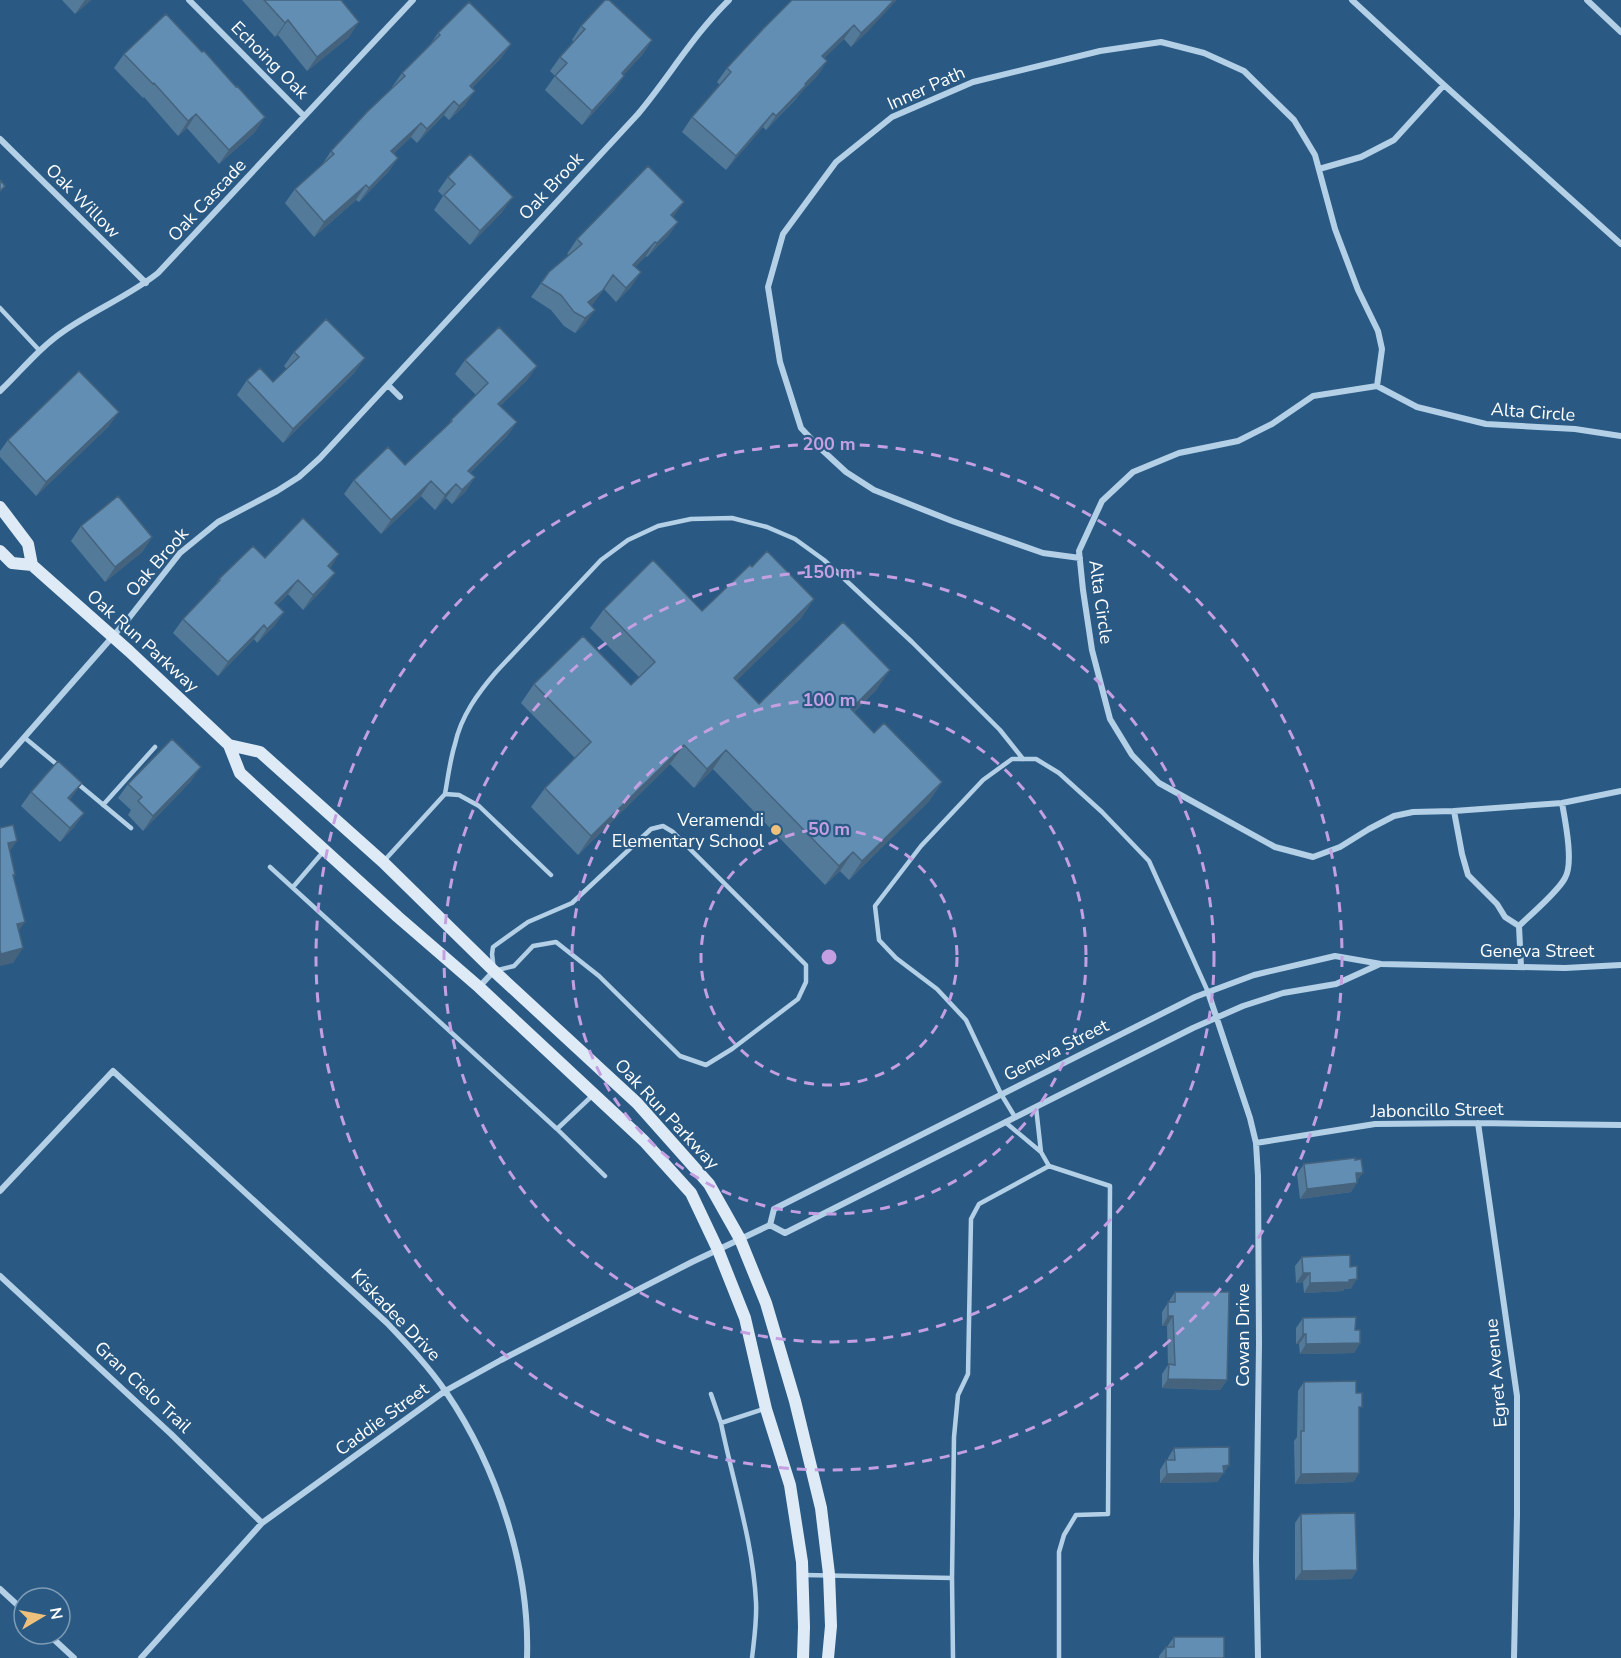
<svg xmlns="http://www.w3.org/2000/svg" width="1621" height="1658" font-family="'Nunito Sans',sans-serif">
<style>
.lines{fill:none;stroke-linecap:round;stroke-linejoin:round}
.lane{stroke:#b4d0e7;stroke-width:4.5}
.street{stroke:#b4d0e7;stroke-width:6}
.secondary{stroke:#deebf6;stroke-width:12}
.wall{fill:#547a9a}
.shaded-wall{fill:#45637d}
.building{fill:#628eb3;stroke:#45637d;stroke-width:1.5}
.ring{fill:none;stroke:#c4a0e2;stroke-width:3;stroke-dasharray:10 8}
.poi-dot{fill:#edc17c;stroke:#2a5a84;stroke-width:2}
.labels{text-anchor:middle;stroke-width:4.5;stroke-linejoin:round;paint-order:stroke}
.street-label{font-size:18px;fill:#fff;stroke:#2a5a84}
.poi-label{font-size:18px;fill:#fff;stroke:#2a5a84;text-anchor:end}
.centre{fill:#c4a0e2;stroke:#2a5a84;stroke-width:3}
.ring-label{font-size:18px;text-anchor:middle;font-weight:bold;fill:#c4a0e2;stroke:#2a5a84;stroke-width:4.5;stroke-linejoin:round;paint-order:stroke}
</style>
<rect width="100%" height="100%" fill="#2a5a84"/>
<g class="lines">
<!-- lane -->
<path class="lane" d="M0 308 39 350
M25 738 60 767
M77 783 131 828
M445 794C448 777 450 760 455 744 461 716 478 693 496 672L601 560 628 540 658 526 691 519 732 518 767 527 795 539 824 560 912 642 1000 730 1023 759
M103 805 155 747
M663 826 673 832 806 965V982L798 999 732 1049 706 1065 680 1056 599 976 556 942 533 946 514 966 494 971 492 954 493 947 528 922 572 903 651 829Z
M383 862 445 794 459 795 479 806 551 875
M270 867 557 1129 605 1176
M293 887 323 852
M1036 1107 1041 1152
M1015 1117 1001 1094 966 1020 937 989 896 958 879 940 875 906 921 846 983 780 1012 759H1036L1059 773 1102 812 1149 861 1208 992
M1005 1122 1041 1152 1049 1166
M557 1129 593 1095
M711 1394 721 1423
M805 1575 952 1578 953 1658
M952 1578 954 1437 958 1395 968 1374 971 1219 979 1204 1049 1166 1110 1186 1108 1514 1076 1515 1064 1535 1059 1552V1658
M752 1658C754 1640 757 1621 756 1602 753 1541 733 1483 721 1423L764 1409"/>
<!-- street -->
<path class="street" d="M189 0 304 116
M1352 0 1444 85 1621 244
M1587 0 1621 32
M0 139 146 283
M1319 169 1361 157 1394 140 1444 85
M388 385 400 397
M0 391C21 371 39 348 64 331 94 310 129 296 158 273L413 0
M1621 436 1575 429 1486 424 1417 407 1377 386 1313 396 1272 424 1238 441 1179 453 1133 472 1102 501 1079 551 1083 590 1092 650 1110 719 1132 755 1159 783 1275 847 1313 857 1340 847 1369 829 1394 816 1413 812 1454 811 1562 803 1621 791
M1080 558 1043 553 952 521 874 490 846 472 820 448 801 428 780 362 768 287 783 234 836 162 892 117 973 82 1100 51 1161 42 1204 53 1244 71 1294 120 1315 155 1335 229 1358 290 1378 331 1382 349 1377 386
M0 765 129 618 180 553 218 522 277 491 299 477 320 458 638 114C669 77 694 34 729 0
M1454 811 1462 854 1468 875 1497 904 1505 917 1519 926
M1521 967 1519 926C1532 913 1557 893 1565 878 1574 863 1565 820 1562 803
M479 987 494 971
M1208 992 1250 1118 1256 1143 1258 1176 1259 1344 1256 1559 1258 1658
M1478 1123 1517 1396V1515L1514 1658
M1256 1143 1375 1124 1478 1123 1621 1125
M0 1191 113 1071 387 1323C408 1345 429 1367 446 1392 497 1467 530 1567 527 1658
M770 1225 774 1209 1195 997 1254 975 1335 956 1381 964 1565 968 1621 965
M770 1225 785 1233 1193 1028 1243 1006 1283 993 1336 984 1380 964
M0 1276 171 1434 262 1523
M0 1589 24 1611
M48 1634 74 1658
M141 1658 262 1523 445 1391 501 1360 692 1262 770 1225"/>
<!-- secondary -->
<path class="secondary" d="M0 507 28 544 32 565
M0 551 12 563 32 565 129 651 229 745 240 773 398 917 479 987 644 1141 691 1193 718 1250 745 1318 766 1409 790 1485 802 1562 804 1627 803 1658
M229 745 260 752 383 862 494 971 637 1103 709 1184 740 1239 766 1303 795 1401 821 1508 829 1574 831 1626 828 1658"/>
</g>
<!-- wall -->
<path class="wall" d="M62 0H91L75 14Z
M242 0H342L349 37 307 71 278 35 275 37Z
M792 0 869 30 851 47 844 39 824 58 827 61 817 76 802 91 796 99 766 130 763 127 726 170 682 132 692 117 720 85 717 82 727 68Z
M581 26 652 40 642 55 623 75 624 76 614 90 582 125 545 90 555 76 550 71 560 57 574 42 572 40Z
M438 33 511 44 501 58 472 88 465 105 449 120 444 115 417 143 411 137 394 153 398 158 388 172 359 202 356 200 314 237 285 203 295 189 322 165 331 151 392 88V87L402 73 430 45Z
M124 54 255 132 219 164 187 128 178 136 144 97 143 98 114 68Z
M448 177 503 211 470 245 434 210 443 196 438 191Z
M673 217 678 222 668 236 647 257 646 256 635 267 631 287 616 302 604 289 591 306 585 324 575 333 564 326 551 310 531 297 549 272 569 255 567 254 577 239Z
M294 352 355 372 283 443 237 395 247 380 273 382 287 369 284 366Z
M465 360 537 366 527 380 500 406 517 422 507 436 470 473 475 477 465 492 452 504 446 498 435 510 421 496 381 534 344 494 354 480 405 465 448 425 451 420 476 395 455 374Z
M109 426 36 496 0 457V451L8 440Z
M81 526 152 537 142 552 105 582 71 541Z
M265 558 330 568 325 587 303 610 288 594 277 605 284 612 274 626 257 643 254 639 218 676 173 633 183 619 214 587 219 579Z
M752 567 814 599 801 618 736 681 759 704 877 689 854 712 874 733 942 782 929 801 849 880 840 871 825 885 713 769 694 788 670 764 578 855 531 807 545 788 575 758 521 703 534 684 631 685 639 677 590 628 604 609 702 611Z
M191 781 143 831 128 815 131 810 118 798 128 784Z
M82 783 69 800 84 813 74 827 60 842 21 806 31 792Z
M1304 1164 1357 1181 1351 1192 1300 1199 1297 1174Z
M1302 1257 1351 1289H1344L1343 1291 1304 1293 1303 1282 1296 1283 1295 1266Z
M1175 1292 1227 1380 1220 1390 1162 1388V1374L1168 1365 1167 1326H1162V1312Z
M1303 1318 1355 1330 1360 1343 1354 1353 1300 1354 1299 1344H1296V1328Z
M1304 1382 1356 1393 1359 1473 1353 1482 1295 1484 1294 1441 1297 1437 1298 1391Z
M1174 1448 1229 1465 1217 1482 1160 1483V1470L1166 1460H1168V1458Z
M1301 1514 1357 1570 1351 1579 1295 1580V1523Z
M1174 1637 1224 1658H1159V1656L1166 1647H1167Z"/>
<!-- shaded-wall -->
<path class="shaded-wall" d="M85 0H91L75 14Z
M894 0H897L869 30 851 47 861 33Z
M288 20 278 35 275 37 285 23Z
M359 22 349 37 307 71 317 57Z
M854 25 844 39 812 70 822 56Z
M652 40 642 55 612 88 622 73Z
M511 44 501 58 460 100 470 86Z
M827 61 817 76 766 130 776 116 805 84Z
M624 76 614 90 582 125 592 111Z
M475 91 465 105 449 120 459 106Z
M454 101 444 115 417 143 427 129Z
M773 113 763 127 726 170 736 156Z
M196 114 187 128 178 136 188 121Z
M265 117 255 132 219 164 229 150Z
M421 123 411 137 381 165 391 151Z
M398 158 388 172 359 202 369 188Z
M366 185 356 200 314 237 324 222Z
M513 197 503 211 470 245 480 231Z
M684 202 674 216 661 229 671 215Z
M678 222 668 236 647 257 657 243Z
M655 242 646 256 624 279 633 265Z
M641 272 631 287 616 302 626 288Z
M603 290 593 304 578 316 588 302Z
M595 310 585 324 575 333 585 318Z
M365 358 355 372 283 443 293 429Z
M537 366 527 380 488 418 498 404Z
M119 412 109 426 36 496 46 482Z
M517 422 507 436 458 485 468 471Z
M475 477 465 492 452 504 462 490Z
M431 481 421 496 381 534 391 520Z
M456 484 446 498 435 510 445 495Z
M152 537 142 552 105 582 115 567Z
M339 554 330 569 328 566Z
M335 573 325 587 303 610 313 595Z
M298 580 288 594 265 617 275 603Z
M814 599 801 618 720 697 734 678Z
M284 612 274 626 257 643 267 629Z
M264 625 254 639 218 676 228 662Z
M890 670 877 689 837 728 851 709Z
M684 745 670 764 578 855 591 836Z
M726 750 713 769 694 788 707 769Z
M201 767 191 781 143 831 153 816Z
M942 782 929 801 849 880 862 861Z
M82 783 72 797 58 813 68 798Z
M84 813 74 827 60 842 70 828Z
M17 841 7 855 8 843Z
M853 852 840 871 825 885 839 866Z
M25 922 15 936 17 924Z
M23 948 13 963 0 966V955L1 954Z
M1356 1173H1363L1356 1182Z
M1357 1183 1351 1192 1300 1199 1307 1189Z
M1303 1273H1310L1303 1282 1296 1283Z
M1357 1279 1351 1289H1344L1343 1291 1304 1293 1310 1283Z
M1168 1316H1173L1167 1326H1162Z
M1303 1334H1306L1299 1344H1296Z
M1360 1343 1354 1353 1300 1354 1306 1344Z
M1168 1379 1227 1380 1220 1390 1162 1388Z
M1229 1465 1217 1482 1160 1483 1167 1474Z
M1359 1473 1353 1482 1295 1484 1301 1474Z
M1357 1570 1351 1579 1295 1580 1302 1571Z"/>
<!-- building -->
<path class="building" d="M264 0H341L359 22 317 57 288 20 285 23Z
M605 0H609L652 40 622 73 624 76 592 111 555 76 567 63 560 57 585 29 581 26Z
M792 0H894L879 16 861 33 854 25 822 56 827 61 805 84 806 85 776 116 773 113 736 156 692 117 731 72 727 68 763 29Z
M469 2 511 44 470 86 475 91 459 106 454 101 427 129 421 123 391 151 398 158 369 188 366 185 324 222 295 189 334 154 331 151 367 112 405 76 402 73 440 35 438 33Z
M166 14 202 52 204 51 236 87 237 86 265 117 229 150 196 114 188 121 154 83 153 84 124 54Z
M470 154 513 197 480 231 444 195 455 184 448 177Z
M648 166 684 202 671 215 678 222 657 243 655 242 633 265 641 272 626 288 613 275 603 290 588 302 595 310 585 318 574 312 561 295 541 283 549 272 582 244 577 239Z
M0 180 5 186 0 191Z
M326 319 365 358 293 429 247 380 260 368 273 382 299 357 294 352Z
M499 327 537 366 498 404 517 422 468 471 475 477 462 490 456 484 445 495 431 481 391 520 354 480 388 447 405 465 452 421 451 420 488 383 465 360Z
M79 371 119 412 46 482 8 440Z
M118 496 152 537 115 567 81 526Z
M303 518 339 554 328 566 335 573 313 595 298 580 275 603 284 612 267 629 264 625 228 662 183 619 220 580 219 579 253 546 265 558Z
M767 551 814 599 734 678 759 704 843 622 890 670 851 709 874 733 884 723 942 782 862 861 853 852 839 866 726 750 707 769 684 745 591 836 545 788 591 742 534 684 583 636 631 685 655 662 604 609 653 560 702 611 750 565 752 567Z
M172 739 201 767 153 816 138 801 142 797 128 784Z
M58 761 82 783 68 798 84 813 70 828 31 792Z
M13 825 17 841 8 843 15 875H13L25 922 17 924 23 948 1 954 0 951V828Z
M1355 1158V1160L1361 1159 1363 1173H1356L1357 1183 1307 1189 1304 1164Z
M1350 1255V1267L1357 1266V1279L1349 1280V1282L1310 1283V1273H1303L1302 1257Z
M1175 1292H1229L1227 1380 1168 1379 1169 1364 1175 1365 1173 1316H1168V1302H1175Z
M1356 1317 1355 1330H1360V1343L1306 1344V1334H1303V1318Z
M1356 1381V1393H1362V1407H1359V1473L1301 1474V1431H1304V1382Z
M1229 1447V1465L1223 1466 1224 1473 1167 1474 1166 1460H1175L1174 1448Z
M1355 1513 1357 1570 1302 1571 1301 1514Z
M1174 1637H1224V1658H1166V1647H1174Z"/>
<!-- distance rings -->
<g class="ring">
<circle cx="829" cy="957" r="128"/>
<circle cx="829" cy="957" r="257"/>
<circle cx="829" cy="957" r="385"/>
<circle cx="829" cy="957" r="513"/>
</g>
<!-- markers -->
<circle class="poi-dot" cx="776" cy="830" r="6"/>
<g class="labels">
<!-- street labels -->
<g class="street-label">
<text transform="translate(270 60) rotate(45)" y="6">Echoing Oak</text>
<text transform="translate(926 88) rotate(-24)" y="6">Inner Path</text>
<text transform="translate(551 186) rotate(-47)" y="6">Oak Brook</text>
<text transform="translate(207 200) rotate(-47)" y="6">Oak Cascade</text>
<text transform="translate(83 201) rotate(45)" y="6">Oak Willow</text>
<text transform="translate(1533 412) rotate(4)" y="6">Alta Circle</text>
<text transform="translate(157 562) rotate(-49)" y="6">Oak Brook</text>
<text transform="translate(1101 602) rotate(82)" y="6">Alta Circle</text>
<text transform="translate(143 641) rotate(42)" y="6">Oak Run Parkway</text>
<text x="1537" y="957">Geneva Street</text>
<text transform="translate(1056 1050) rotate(-27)" y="6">Geneva Street</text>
<text transform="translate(1437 1110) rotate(-1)" y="6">Jaboncillo Street</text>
<text transform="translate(667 1114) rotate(47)" y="6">Oak Run Parkway</text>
<text transform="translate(396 1315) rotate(46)" y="6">Kiskadee Drive</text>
<text transform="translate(1243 1335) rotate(-90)" y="6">Cowan Drive</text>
<text transform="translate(1496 1373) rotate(-95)" y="6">Egret Avenue</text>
<text transform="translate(143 1387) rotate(43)" y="6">Gran Cielo Trail</text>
<text transform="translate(382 1419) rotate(-36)" y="6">Caddie Street</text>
</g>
<!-- poi labels -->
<g class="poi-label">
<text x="764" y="826">Veramendi<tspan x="764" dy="21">Elementary School</tspan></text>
</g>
</g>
<circle cx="829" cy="957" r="9" class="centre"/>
<g class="ring-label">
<text x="829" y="450">200 m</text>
<text x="829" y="578">150 m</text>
<text x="829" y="706">100 m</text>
<text x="829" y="835">50 m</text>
</g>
<!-- north arrow -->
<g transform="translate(42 1616) rotate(80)"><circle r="28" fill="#2a5a84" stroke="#7f9cb5" stroke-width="1.5"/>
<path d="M0-4.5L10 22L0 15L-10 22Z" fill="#edc17c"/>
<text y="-9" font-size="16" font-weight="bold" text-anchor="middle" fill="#ffffff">N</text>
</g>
</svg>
